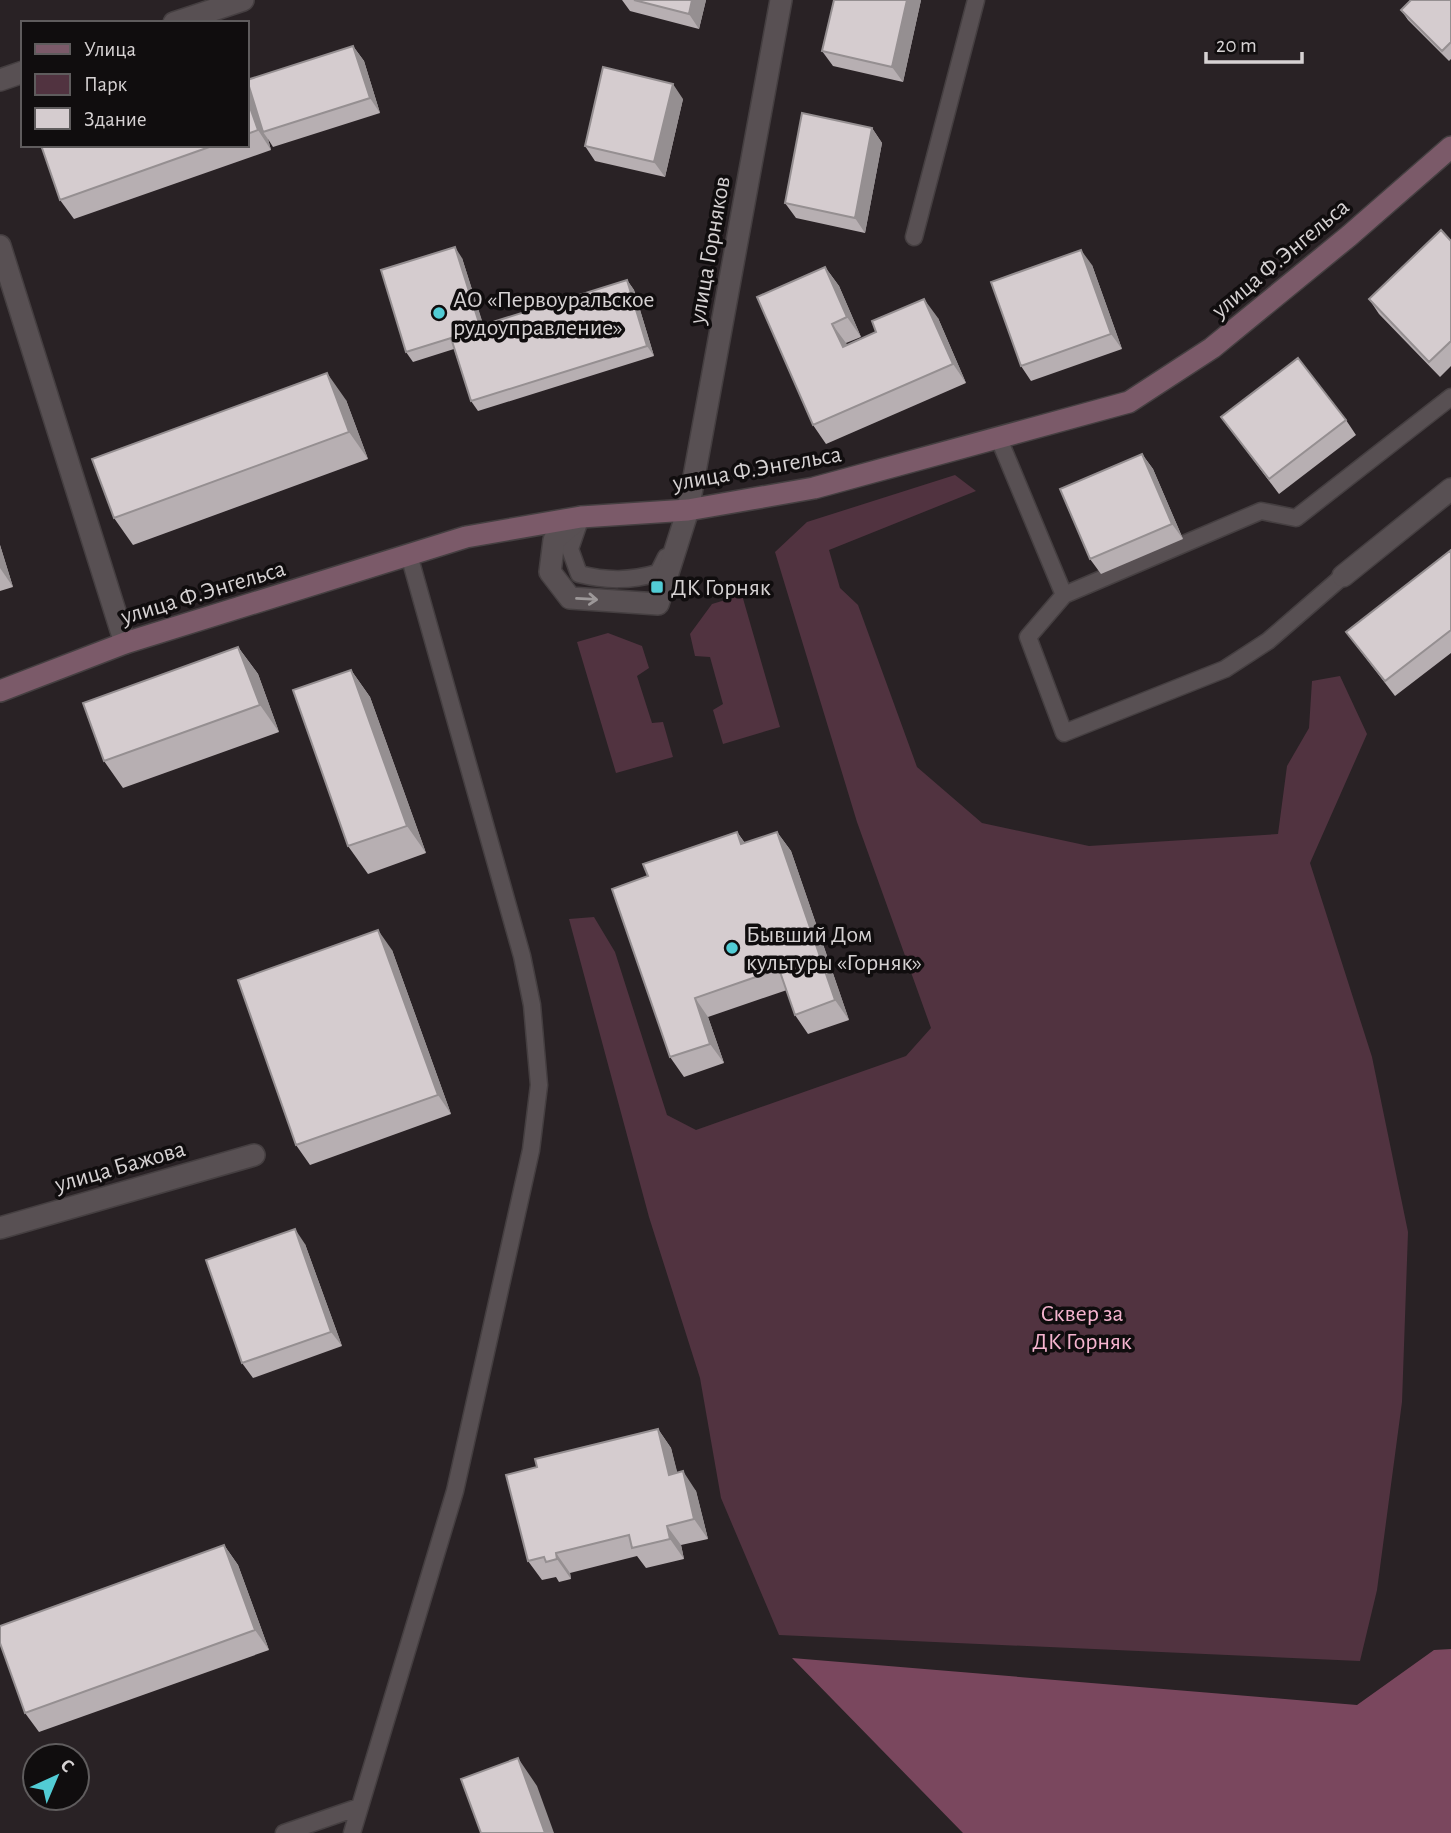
<svg xmlns="http://www.w3.org/2000/svg" width="1451" height="1833" font-family="'Alegreya Sans',sans-serif">
<style>
.green{fill:#513340}
.forest{fill:#7a475e}
.lines{fill:none;stroke-linecap:round;stroke-linejoin:round}
.lane-casing{stroke:#453f41;stroke-width:19}
.street-casing{stroke:#453f41;stroke-width:24}
.secondary-casing{stroke:#453f41;stroke-width:24}
.lane{stroke:#585053;stroke-width:16}
.street{stroke:#585053;stroke-width:21}
.secondary{stroke:#7b5a69;stroke-width:21}
.wall{fill:#b7afb2}
.shaded-wall{fill:#958f91}
.building{fill:#d5cccf;stroke:#958f91;stroke-width:2}
.oneway{stroke:#9d9899}
.poi-dot{fill:#52ccd5;stroke:#100d0e;stroke-width:2.5}
.labels{text-anchor:middle;stroke-width:7;stroke-linejoin:round;paint-order:stroke}
.street-label{font-size:24px;fill:#d6d2d3;stroke:#100d0e}
.poi-label{font-size:24px;fill:#d6d2d3;stroke:#100d0e;text-anchor:start}
.park-label{font-size:24px;fill:#f6b4cf;stroke:#100d0e}
</style>
<rect width="100%" height="100%" fill="#292225"/>
<!-- green -->
<path class="green" d="M955 475 976 491 829 550 840 588 858 605 917 767 982 823 1089 846 1278 834 1287 766 1309 728 1312 681 1340 676 1367 734 1310 863 1372 1057 1408 1232 1402 1402 1377 1590 1360 1661 779 1635 721 1498 700 1378 649 1217 569 919 594 917 615 952 667 1115 696 1130 906 1056 931 1028 857 822 775 552 807 522Z
M742 595 780 727 723 744 713 710 723 704 710 657 695 656 690 634 712 604Z
M608 633 642 646 649 668 637 676 652 723 663 722 673 757 616 773 577 642Z"/>
<!-- forest -->
<path class="forest" d="M1451 1649V1833H963L792 1658 1357 1705 1434 1650Z"/>
<g class="lines">
<defs>
<path id="lane" d="M914 237 976 0
M999 439 1064 595 1028 637 1064 733 1225 669 1268 641 1343 576
M581 517 570 549 579 574C607 581 630 581 658 573L666 557
M1064 595 1261 511 1296 518 1451 397
M284 1833 359 1807
M352 1833 455 1491 531 1150 539 1085 532 1005 522 956 409 555"/>
<path id="street" d="M174 23 243 0
M0 80 23 72
M0 246 125 643
M581 517 554 540 550 572 570 598 658 604 688 510 781 0
M1343 576 1451 489
M0 1228 254 1155"/>
<path id="secondary" d="M0 691 125 643 466 537 581 517 688 510 814 488 1129 402 1212 348 1349 236 1451 147"/>
</defs>
<!-- lane casing -->
<use href="#lane" class="lane-casing"/>
<!-- street casing -->
<use href="#street" class="street-casing"/>
<!-- secondary casing -->
<use href="#secondary" class="secondary-casing"/>
<!-- lane -->
<use href="#lane" class="lane"/>
<!-- street -->
<use href="#street" class="street"/>
<!-- secondary -->
<use href="#secondary" class="secondary"/>
</g>
<!-- wall -->
<path class="wall" d="M622 0H706L699 29 630 11Z
M921 0 903 82 833 66 822 51Z
M1451 0V59L1449 61 1408 20 1401 10Z
M353 46 364 61 380 113 273 147 268 139 271 150 74 219 60 200 41 145H247V80Z
M683 99 665 177 595 161 585 146Z
M872 128 882 143 865 233 796 218 785 203Z
M1451 241V366L1440 377 1379 314 1369 299Z
M462 258 483 325 627 280 634 290 654 356 478 411 471 401 454 349 413 362 406 352Z
M1092 265 1122 349 1031 381 1021 366Z
M825 267 839 286 861 337 846 343 847 345 938 318 966 383 826 444 813 425Z
M346 400 368 459 133 545 114 518Z
M1221 417 1346 420 1356 435 1279 494Z
M1142 454 1153 469 1183 539 1101 574 1090 559Z
M0 545 13 587 0 591Z
M1451 550V653L1395 696 1346 632Z
M238 647 258 674 279 732 123 788 104 761Z
M351 670 370 697 426 853 368 874 348 846Z
M737 832 745 843 777 832 791 851 849 1020 808 1034 795 1015 787 990 708 1017 724 1063 684 1077 670 1057 648 876Z
M392 950 451 1114 310 1165 296 1145Z
M305 1244 342 1346 253 1378 242 1363Z
M658 1429 671 1448 677 1473 696 1491 708 1539 681 1545 684 1559 646 1568 637 1556 570 1573 571 1579 559 1582 556 1577 542 1580 528 1561 537 1467Z
M224 1545 238 1565 269 1650 39 1732 25 1713Z"/>
<!-- shaded-wall -->
<path class="shaded-wall" d="M692 0H706L699 29 689 14Z
M907 0H921L903 82 892 67Z
M353 46 364 61 380 113 370 98Z
M247 81 263 132 268 139 271 150 258 130 247 99Z
M673 84 683 99 665 177 654 162Z
M872 128 882 143 865 233 855 218Z
M455 247 462 258 487 336 480 326Z
M1081 250 1092 265 1122 349 1111 334Z
M825 267 839 286 861 337 847 317Z
M627 280 634 290 654 356 647 346Z
M924 299 938 318 966 383 953 364Z
M832 324 846 343 856 366 843 347Z
M327 373 346 400 368 459 349 432Z
M1142 454 1153 469 1183 539 1172 524Z
M0 545 13 587 0 568Z
M238 647 258 674 279 732 260 705Z
M351 670 370 697 426 853 407 826Z
M737 832 750 851 741 844Z
M777 832 791 851 849 1020 835 1000Z
M378 930 392 950 451 1114 438 1095Z
M695 998 708 1017 724 1063 710 1044Z
M295 1229 305 1244 342 1346 331 1332Z
M658 1429 671 1448 683 1494 669 1475Z
M683 1471 696 1491 708 1539 694 1519Z
M667 1526 681 1545 684 1559 670 1539Z
M224 1545 238 1565 269 1650 255 1630Z
M556 1553 570 1573 571 1579 557 1559Z
M518 1758 537 1786 554 1833H545Z"/>
<!-- building -->
<path class="building" d="M634 0H692L689 14Z
M834 0H907L892 67 822 51Z
M1411 0H1451V42L1442 51 1401 10Z
M353 46 370 98 263 132 247 80Z
M603 67 673 84 654 162 585 146Z
M247 99 258 130 247 134Z
M802 113 872 128 855 218 785 203Z
M41 145H215L60 200Z
M1441 230 1451 241V341L1429 362 1369 299Z
M455 247 480 326 627 280 647 346 471 401 451 338 406 352 381 270Z
M1081 250 1111 334 1021 366 991 282Z
M825 267 847 317 832 324 843 347 876 332 872 321 924 299 953 364 813 425 757 297Z
M1298 358 1346 420 1269 479 1221 417Z
M327 373 349 432 114 518 92 459Z
M1142 454 1172 524 1090 559 1060 489Z
M1451 550V630L1385 681 1346 632Z
M238 647 260 705 104 761 83 703Z
M351 670 407 826 348 846 293 690Z
M737 832 741 844 777 832 835 1000 795 1015 779 969 695 998 710 1044 670 1057 612 889 648 876 643 864Z
M378 930 438 1095 296 1145 238 980Z
M295 1229 331 1332 242 1363 206 1260Z
M658 1429 669 1475 683 1471 694 1519 667 1526 670 1539 632 1548 629 1535 556 1553 557 1559 546 1562 544 1557 528 1561 506 1475 537 1467 535 1459Z
M224 1545 255 1630 25 1713 0 1643V1626Z
M518 1758 545 1833H481L461 1779Z"/>
<!-- one-way arrows -->
<defs><path id="oneway-shaft" d="M-6 0H5M1.5-3L5.5 0L1.5 3" fill="none" stroke-width="1.6" stroke-linecap="round" stroke-linejoin="round" transform="scale(1.75)"/></defs>
<use class="oneway" href="#oneway-shaft" transform="translate(587 599) rotate(3)"/>
<!-- markers -->
<g class="poi-dot">
<circle cx="439" cy="313" r="7"/>
<rect x="650" y="580" width="14" height="14" rx="3.5"/>
<circle cx="732" cy="948" r="7"/>
</g>
<g class="labels">
<!-- street labels -->
<g class="street-label">
<text transform="translate(709 250) rotate(-80)" y="8">улица Горняков</text>
<text transform="translate(1280 258) rotate(-40)" y="8">улица Ф.Энгельса</text>
<text transform="translate(757 468) rotate(-10)" y="8">улица Ф.Энгельса</text>
<text transform="translate(203 592) rotate(-17)" y="8">улица Ф.Энгельса</text>
<text transform="translate(120 1166) rotate(-16)" y="8">улица Бажова</text>
</g>
<!-- poi labels -->
<g class="poi-label">
<text x="453" y="307">АО «Первоуральское<tspan x="453" dy="28">рудоуправление»</tspan></text>
<text x="671" y="595">ДК Горняк</text>
<text x="746" y="942">Бывший Дом<tspan x="746" dy="28">культуры «Горняк»</tspan></text>
</g>
<!-- park labels -->
<g class="park-label">
<text x="1082" y="1321">Сквер за<tspan x="1082" dy="28">ДК Горняк</tspan></text>
</g>
</g>
<!-- legend -->
<rect x="21" y="21" width="228" height="126" fill="#100d0e" stroke="#5f5c5d" stroke-width="2"/>
<rect x="35" y="44" width="35" height="10" fill="#7b5a69" stroke="#5f5c5d" stroke-width="2"/>
<text x="84" y="56" font-size="21" fill="#d6d2d3">Улица</text>
<rect x="35" y="74" width="35" height="21" fill="#513340" stroke="#5f5c5d" stroke-width="2"/>
<text x="84" y="91" font-size="21" fill="#d6d2d3">Парк</text>
<rect x="35" y="108" width="35" height="21" fill="#d5cccf" stroke="#5f5c5d" stroke-width="2"/>
<text x="84" y="126" font-size="21" fill="#d6d2d3">Здание</text>
<!-- north arrow -->
<g transform="translate(56 1777) rotate(44)"><circle r="33" fill="#100d0e" stroke="#5f5c5d" stroke-width="2"/>
<path d="M0-5L12 26L0 18L-12 26Z" fill="#52ccd5"/>
<text y="-10" font-size="19" font-weight="bold" text-anchor="middle" fill="#d6d2d3">С</text>
</g>
<!-- scale -->
<path d="M1206 52v10h96v-10" fill="none" stroke="#d6d2d3" stroke-width="3.5"/>
<text x="1216" y="52" font-size="21" fill="#d6d2d3" stroke="#100d0e" stroke-width="5" paint-order="stroke">20 m</text>
</svg>
